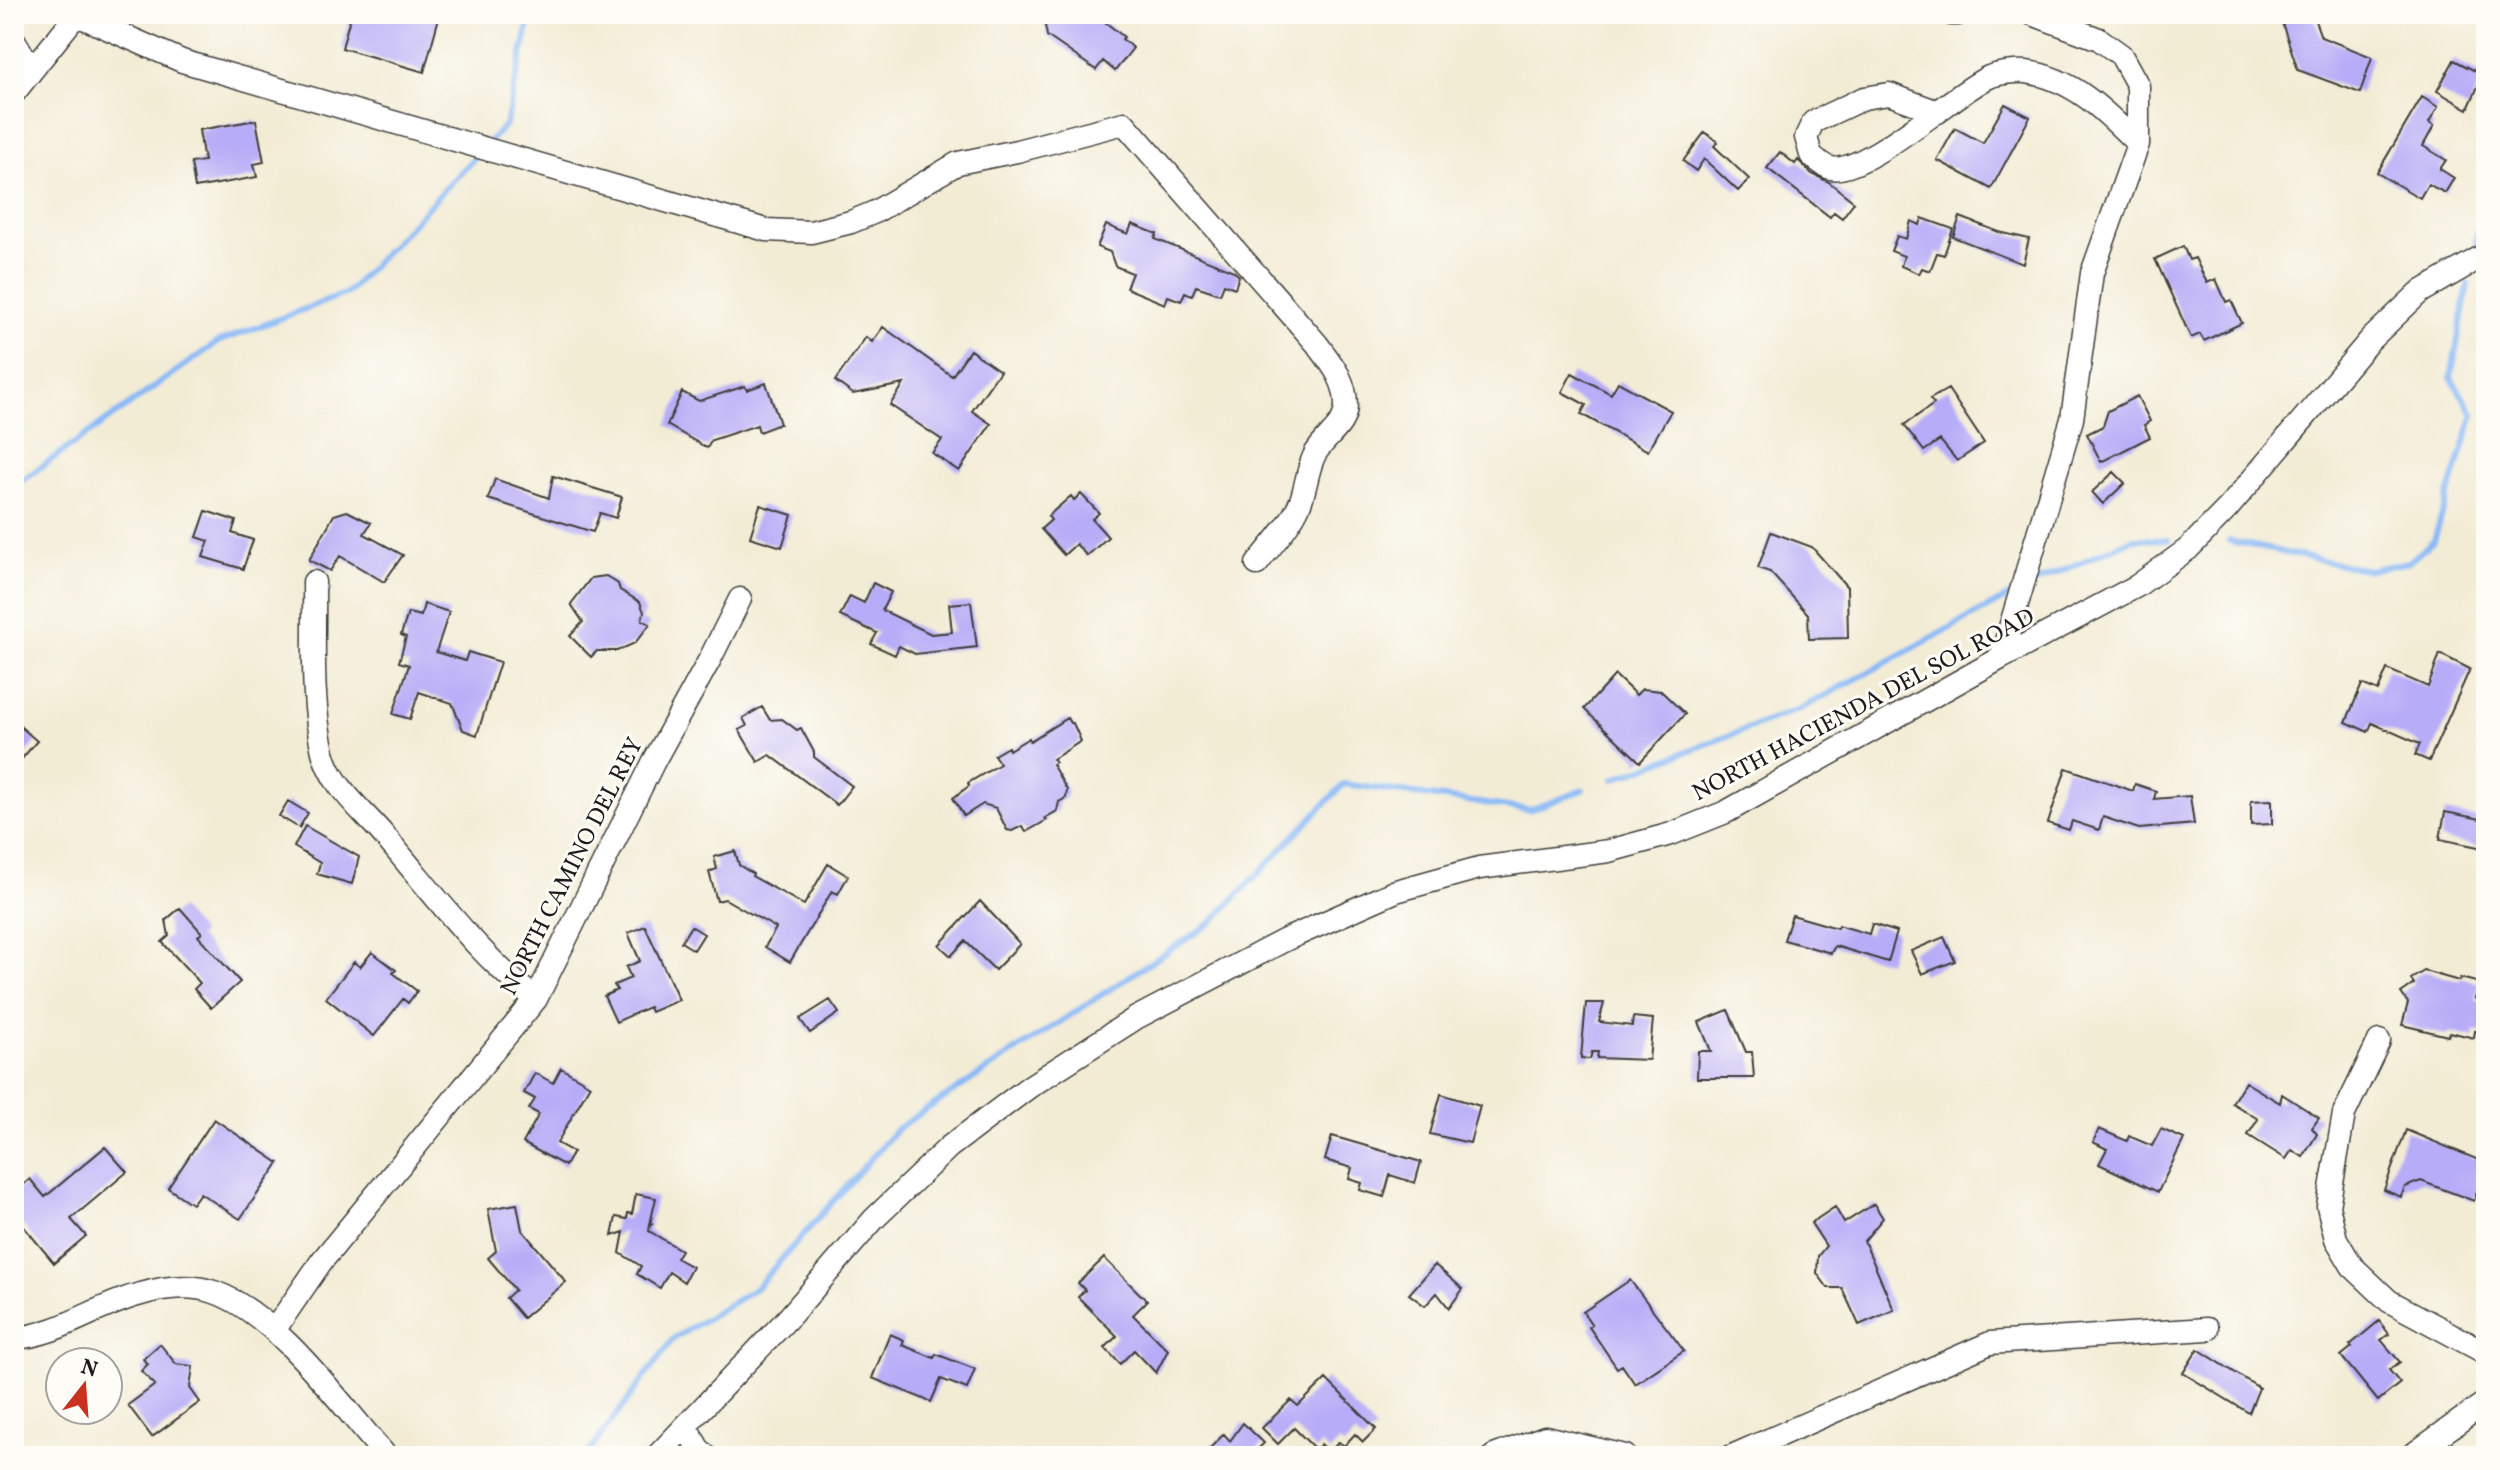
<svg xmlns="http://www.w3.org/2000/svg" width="2500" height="1470" font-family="Vollkorn,serif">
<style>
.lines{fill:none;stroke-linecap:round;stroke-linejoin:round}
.stream{stroke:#8ab9f5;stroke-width:6}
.building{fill:#b7acf7}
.minor-casing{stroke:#3c3b38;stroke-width:25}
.minor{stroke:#fff;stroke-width:22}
.labels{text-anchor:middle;stroke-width:6;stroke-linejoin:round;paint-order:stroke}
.street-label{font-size:24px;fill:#1c1c1c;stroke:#fdfcf7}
</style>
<rect width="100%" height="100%" fill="#fdfcf7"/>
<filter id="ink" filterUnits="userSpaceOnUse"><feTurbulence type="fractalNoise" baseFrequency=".0125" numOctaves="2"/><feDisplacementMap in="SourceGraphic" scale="16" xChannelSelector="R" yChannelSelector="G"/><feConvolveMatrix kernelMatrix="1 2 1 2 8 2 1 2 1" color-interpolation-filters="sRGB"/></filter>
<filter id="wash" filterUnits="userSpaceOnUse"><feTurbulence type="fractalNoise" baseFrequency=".006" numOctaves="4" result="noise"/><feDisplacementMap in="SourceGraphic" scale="32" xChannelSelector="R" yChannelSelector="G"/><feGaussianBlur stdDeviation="1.8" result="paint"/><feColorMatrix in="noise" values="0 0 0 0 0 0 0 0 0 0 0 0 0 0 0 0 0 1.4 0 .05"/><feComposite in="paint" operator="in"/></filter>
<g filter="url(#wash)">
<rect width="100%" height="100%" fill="#f3ecd5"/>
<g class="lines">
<!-- stream -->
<path class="stream" d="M487 144 506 124 531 14
M2476 242 2486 185
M14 486 218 342 347 293 480 152
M2229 541 2368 570 2409 562 2434 540 2474 414 2451 378 2468 284
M2030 585 2133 539 2168 540
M1614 779 1802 708 2013 594
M586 1456 673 1339 756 1288 898 1128 1211 923 1344 784 1530 810 1583 790"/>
</g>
<g id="blocks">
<!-- building -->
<path class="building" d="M351 14H440L424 72 342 48Z
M1054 14H1095L1124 37 1122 39 1133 48 1115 71 1103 61 1096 70 1047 36 1045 25Z
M2279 14H2309L2310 19 2314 18 2321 37 2372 57 2360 93 2298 70Z
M2454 60 2483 75 2468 109 2437 91Z
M2422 97 2438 107 2429 123 2434 126 2423 146 2446 160 2440 169 2454 178 2445 193 2428 184 2420 198 2377 173Z
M2005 104 2030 117 1991 189 1937 160 1955 128 1983 143Z
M256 120 264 162 254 164 257 177 195 188 191 163 204 161 199 130Z
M1705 132 1718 142 1714 146 1749 179 1738 191 1704 159 1696 171 1683 161Z
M1780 152 1795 164 1798 160 1812 174 1829 182 1854 202 1842 218 1834 212 1830 217 1767 168Z
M1960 217 1999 232 2029 239 2023 264 1953 237Z
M1922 218 1953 229 1944 255 1937 253 1930 271 1922 268 1919 274 1901 266 1904 256 1891 251 1897 236 1906 239 1911 221 1920 225Z
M1132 224 1157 234 1155 239 1234 271 1239 276 1235 288 1224 284 1220 294 1196 286 1192 295 1185 292 1181 301 1168 296 1165 304 1126 288 1132 273 1115 266 1110 252 1097 247 1106 225 1128 234Z
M2183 246 2189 260 2195 258 2207 283 2216 279 2226 302 2231 300 2242 323 2204 341 2200 334 2191 338 2155 259Z
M883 327 952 376 970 350 1000 371 972 411 991 424 959 471 932 453 942 440 890 405 904 384 853 394 835 381 866 337 872 342Z
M1572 373 1611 394 1618 382 1671 411 1648 451 1581 414 1586 405 1562 392Z
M766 383 780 424 759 432 757 425 712 440 707 448 667 425 682 392 699 401 745 386 747 390Z
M1948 389 1984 443 1957 461 1940 440 1924 451 1904 425 1934 404 1930 399Z
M2137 396 2150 421 2144 425 2150 437 2101 462 2087 434 2103 426 2108 411Z
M2114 472 2125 483 2103 504 2092 492Z
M553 476 622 497 616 518 600 513 593 532 488 499 495 479 549 498Z
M1081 494 1099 513 1092 519 1108 537 1087 556 1076 544 1064 555 1041 529 1051 520 1048 516 1071 496 1074 500Z
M760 505 792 515 782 547 750 537Z
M206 511 236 521 232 533 253 540 243 569 203 557 209 541 197 537Z
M347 511 371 523 364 534 403 555 384 582 340 556 330 571 309 560 334 515Z
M1771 532 1812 547 1847 587 1848 638 1809 639 1808 614 1770 572 1758 568Z
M606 576 618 584 620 590 640 602 644 612 642 620 650 624 635 643 617 651H597L591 657 570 636 583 622 571 604 591 578Z
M873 583 891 592 882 610 931 634 952 632 949 604 971 602 977 647 915 654 899 646 895 655 871 644 877 633 840 616 850 596 864 603Z
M424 604 449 612 436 652 465 661 468 652 500 662 477 735 463 730 452 703 419 692 410 719 393 714 409 665 399 662 406 637 401 635 408 613 421 616Z
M2440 654 2470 669 2429 761 2415 755 2420 744 2372 723 2368 732 2346 722 2362 684 2378 691 2387 669 2428 687Z
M1615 675 1636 695 1642 689 1661 691 1685 714 1640 762 1584 709Z
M762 707 770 720 782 719 797 730 801 728 814 752V757L852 786 837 805 770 755 758 762 739 730 747 726 743 718Z
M1067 718 1070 723H1073L1081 741 1053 759 1055 762 1052 764 1067 790 1066 798 1059 802 1057 811 1045 818 1047 820 1026 832 1022 826 1012 831 1007 830 996 808 983 804 964 816 953 798 969 786 968 783 1000 764 994 755 1008 747 1009 750 1029 738 1030 741Z
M14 721 37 741 14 768Z
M2066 768 2133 791 2135 784 2156 791 2154 799 2190 796 2194 824 2139 829 2103 817 2099 830 2072 821 2069 830 2048 823Z
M2272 800V824L2251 825V801Z
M288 801 308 813 299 828 279 816Z
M2445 812 2486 820 2483 848 2440 839Z
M305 826 359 857 352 884 317 874 320 863 294 847Z
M735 851 739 865 753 874 752 876 804 905 828 864 848 876 838 894 832 891 790 962 765 947 776 928 725 899 717 901 709 872 717 869 714 857Z
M980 901 1020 944 995 970 965 941 951 956 939 945Z
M180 908 202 933 198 936 240 982 211 1008 194 989 200 983 162 942 169 936 166 920Z
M1792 915 1837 928 1838 925 1869 934 1872 924 1897 932 1888 962 1835 946 1831 953 1784 940Z
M645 926 679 1000 651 1012 649 1007 616 1022 604 996 617 990 614 985 631 978 626 967 640 961 628 933Z
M691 926 704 934 694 950 681 942Z
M1944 937 1955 961 1922 974 1911 951Z
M372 952 396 970 393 973 417 991 408 1003 403 999 374 1036 326 998 354 962 360 967Z
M2424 971 2459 981 2460 978 2480 983 2475 999 2486 1003V1013L2480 1033 2475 1031 2474 1038 2450 1032 2448 1036 2402 1025 2408 1003 2401 993 2414 984 2411 979Z
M830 1000 839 1013 810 1033 800 1019Z
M1586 1003H1604L1599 1022 1632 1026 1633 1017 1653 1019 1649 1060 1597 1058 1598 1052H1592L1590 1059 1581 1058Z
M1728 1010 1746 1052H1752L1754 1078H1697L1698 1051H1711L1699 1022Z
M561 1068 590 1085 557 1143 573 1152 565 1166 523 1143 539 1114 529 1109 535 1099 524 1093 535 1073 553 1083Z
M2245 1082 2280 1103 2282 1094 2319 1118 2312 1128 2317 1134 2303 1157 2292 1150 2286 1159 2248 1135 2258 1119 2232 1103Z
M1441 1094 1480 1106 1470 1143 1430 1134Z
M214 1119 279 1163 240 1219 200 1193 192 1204 168 1188Z
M2099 1129 2127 1141 2129 1136 2152 1146 2161 1129 2184 1139 2158 1192 2099 1164 2107 1149 2093 1142Z
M2406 1130 2486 1163 2474 1201 2421 1181 2405 1187 2401 1197 2384 1190Z
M1332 1136 1421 1162 1415 1183 1390 1175 1384 1197 1360 1190 1362 1183 1349 1179 1352 1168 1325 1160Z
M105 1147 127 1172 71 1219 86 1236 54 1263 14 1215V1193L30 1179 45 1197Z
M636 1194 656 1198 650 1224H653L650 1225 649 1231 681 1250 676 1258 692 1267 684 1282 669 1272 660 1288 637 1274 641 1266 620 1253 624 1232 612 1236 616 1217 627 1219 628 1213 632 1214Z
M517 1204 522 1230 566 1282 523 1318 506 1298 515 1290 488 1258 496 1251 488 1209Z
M1874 1204 1883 1218 1864 1241 1894 1310 1859 1325 1842 1288H1828L1817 1273 1818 1256 1826 1246 1811 1223 1835 1207 1844 1223Z
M1104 1258 1147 1301 1133 1315 1168 1350 1156 1373 1134 1350 1120 1364 1105 1348 1117 1336 1078 1297 1085 1290 1078 1283Z
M1435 1265 1463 1289 1449 1308 1437 1293 1425 1306 1409 1294Z
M1630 1280 1684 1351 1635 1384 1622 1365 1617 1368 1589 1327 1592 1325 1583 1312Z
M2379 1321 2389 1334 2381 1340 2400 1362 2389 1370 2400 1383 2378 1401 2341 1356 2352 1347 2350 1345Z
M890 1334 904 1340 902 1345 934 1358 936 1354 975 1369 967 1389 941 1379 931 1402 872 1378Z
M160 1344 176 1364 193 1366 190 1388 200 1402 152 1437 128 1405 155 1385 141 1371 148 1364 143 1359Z
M2198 1349 2259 1388 2249 1413 2183 1373Z
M1326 1379 1376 1429 1363 1442 1355 1434 1344 1446 1339 1442 1329 1452 1321 1444 1316 1450 1294 1428 1278 1444 1262 1428 1291 1400 1298 1406Z
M1243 1423 1264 1443 1251 1456H1202L1224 1434 1230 1441Z"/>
</g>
</g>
<g filter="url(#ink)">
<use href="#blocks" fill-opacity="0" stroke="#3c3b38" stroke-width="2"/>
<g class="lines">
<defs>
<path id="minor" d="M1951 14H1958
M77 15 182 61 766 230 811 232 851 222 875 212 958 163 1017 151 1124 123 1317 344C1331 363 1346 380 1346 405 1346 428 1323 437 1314 456 1307 471 1306 488 1300 503 1290 526 1272 544 1257 564
M14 40 32 70
M14 93 77 14
M1938 112 1889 94 1864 98 1813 122 1806 137 1811 155C1816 159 1824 167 1831 168 1863 176 1956 92 1989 77 1998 73 2017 71 2026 72 2073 78 2106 112 2138 144
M314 582C315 637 310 698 323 752 332 788 364 811 387 839 434 894 478 955 536 999
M2001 658 2072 419 2092 273 2138 144V86L2121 55 2099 39 2032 14
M2379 1041 2344 1114 2328 1206 2336 1239 2352 1266 2389 1301 2486 1353
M275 1329 321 1262 536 999 654 761 710 659 740 599
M14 1338C60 1335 97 1305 141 1294 164 1287 190 1284 214 1292 276 1313 342 1406 386 1456
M686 1427 698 1448 706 1456
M657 1456 790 1316 874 1219 949 1147 1029 1087 1136 1018 1285 940 1396 891 1479 868 1609 851 1671 834 1726 812 2001 658 2137 586 2188 549 2228 508 2370 340 2419 293 2486 254
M1494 1456 1545 1437 1625 1456
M1732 1456 1990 1343 2207 1329
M2411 1456 2486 1402"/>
</defs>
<!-- minor casing -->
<use href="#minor" class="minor-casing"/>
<!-- minor -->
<use href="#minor" class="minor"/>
</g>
</g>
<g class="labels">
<!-- street labels -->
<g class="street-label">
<text transform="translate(1863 704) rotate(-28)" y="8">NORTH HACIENDA DEL SOL ROAD</text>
<text transform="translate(571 866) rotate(-63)" y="8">NORTH CAMINO DEL REY</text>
</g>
</g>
<!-- margin -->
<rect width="2500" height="1470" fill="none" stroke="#fdfcf7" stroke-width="48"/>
<!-- north arrow -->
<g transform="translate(84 1386) rotate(17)"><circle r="38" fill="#fdfcf7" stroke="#a3a29f" stroke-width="2"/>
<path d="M0-6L14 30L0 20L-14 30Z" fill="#c8321e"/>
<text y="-12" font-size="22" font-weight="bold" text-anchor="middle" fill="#1c1c1c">N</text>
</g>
</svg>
